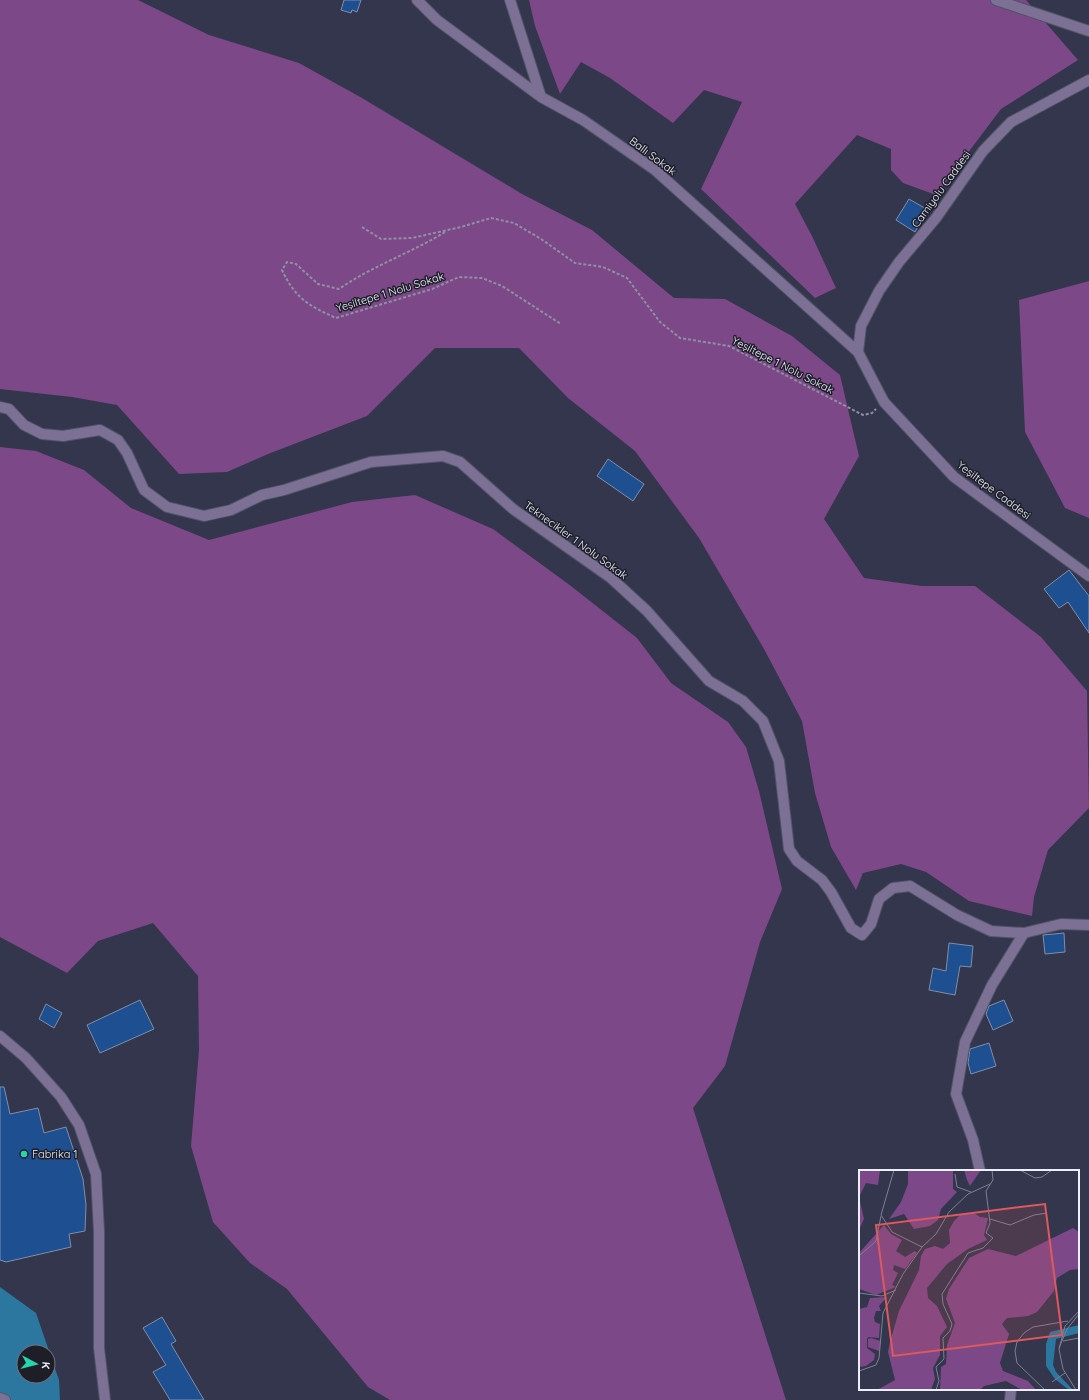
<svg xmlns="http://www.w3.org/2000/svg" width="1089" height="1400" font-family="Quicksand,sans-serif">
<style>
.green{fill:#7c4887}
.water{fill:#2c779f;fill-rule:evenodd}
.building{fill:#1e4f91;stroke:#7f8fa7}
.lines{fill:none;stroke-linecap:round;stroke-linejoin:round}
.minor-casing{stroke:#515468;stroke-width:12}
.path{stroke:#8e91a3;stroke-width:2;stroke-dasharray:3 2;stroke-linecap:butt}
.minor{stroke:#7c7194;stroke-width:10}
.poi-dot{fill:#26d5ae;stroke:#1d1e28;stroke-width:1.5}
.labels{text-anchor:middle;stroke-width:3;stroke-linejoin:round;paint-order:stroke}
.street-label{font-size:11px;fill:#eceffd;stroke:#1d1e28}
.poi-label{font-size:11px;fill:#eceffd;stroke:#1d1e28;text-anchor:start}
.inset-road{fill:none;stroke:#7d8093;stroke-width:1}
.view{fill:#dc5a5d;fill-opacity:0.15;stroke:#dc5a5d;stroke-width:2}
.inset-edge{fill:none;stroke:#eceffd;stroke-width:2}
</style>
<rect width="100%" height="100%" fill="#33364c"/>
<!-- green -->
<path class="green" d="M0 0H138L209 35 299 63 362 98 522 194 592 230 674 298 725 299 792 336 840 375 859 456 824 519 864 578 922 586H975L1041 637 1087 691 1089 808 1048 850 1034 897 1032 916 969 901 926 872 901 864 863 873 856 890 831 847 815 793 802 721 764 649 699 538 635 451 568 398 519 348H435L367 416 268 454 227 472 179 474 117 405 72 397 0 389Z
M529 0H1026L1078 60 1001 109 936 195 903 183 891 170V149L857 135 795 204 812 236 836 288 815 298 701 189 742 102 704 90 673 123 610 78 581 62 560 94 535 26Z
M1089 281V518L1065 508 1025 432 1019 300Z
M0 447 36 451 84 470 131 508 209 540 352 502 415 495 493 529 571 586 637 638 671 683 728 722 746 747 759 791 782 889 760 942 725 1066 693 1108 786 1400H390L368 1387 287 1289 250 1263 213 1222 191 1146 199 1050 198 976 153 923 98 941 67 973 0 937Z"/>
<!-- water -->
<path class="water" d="M0 1287 36 1313 59 1380 60 1400H0ZM24 1352H48V1376H24Z"/>
<!-- building -->
<path class="building" d="M344 0H361L357 12 352 10 351 13 341 10Z
M909 199 928 210 915 232 896 220Z
M608 459 644 484 633 501 597 476Z
M1069 570 1089 596V633L1068 602 1059 608 1044 589Z
M1064 933 1065 952 1045 954 1043 935Z
M949 943 973 946 971 967 960 966 955 995 929 990 933 968 946 971Z
M140 1000 154 1029 100 1053 87 1025Z
M1004 1000 1013 1021 993 1030 986 1014 989 1006Z
M46 1004 62 1013 54 1028 39 1019Z
M989 1043 996 1066 971 1074 968 1063 970 1049Z
M0 1087H4L10 1114 38 1108 44 1133 66 1127 83 1179 86 1205 85 1231 69 1234 71 1247 6 1262 0 1260Z
M162 1317 176 1341 171 1344 204 1400H170L153 1372 166 1365 143 1328Z"/>
<g class="lines">
<defs>
<path id="minor" d="M417 0 437 20 541 97 583 120 655 170 858 352 884 402 954 477 1089 576
M510 0 541 97
M996 0 1089 31
M858 352 861 326 879 291 899 262 936 218 983 151 1011 122 1089 80
M0 407 9 409 24 425 42 434 63 436 100 430 118 440 127 453 144 490 167 507 204 516 231 510 262 495 284 490 371 462 443 456 460 462 513 509 611 578 647 611 709 681 743 701 763 721 779 761 789 849 797 861 822 880 831 892 851 928 862 935 871 924 879 899 893 888 910 886 957 915 991 931 1024 933 1061 924 1089 925
M0 1036 26 1058 61 1097 79 1125 96 1174 99 1232V1348L105 1400
M980 1171 973 1140 956 1094 965 1042 992 985 1024 933
M0 1398 5 1400
M1010 1400 1011 1389"/>
</defs>
<!-- minor casing -->
<use href="#minor" class="minor-casing"/>
<!-- path -->
<path class="path" d="M362 227 381 239 412 238 461 227 491 218 514 223 541 239 575 263 603 267 627 278 660 322 680 338 729 346 863 415 872 413 876 409
M445 232C411 253 372 266 339 289L318 284 296 264 287 262 282 270C295 298 309 306 336 318L432 289 459 277 482 278 502 286 561 324"/>
<!-- minor -->
<use href="#minor" class="minor"/>
</g>
<!-- markers -->
<circle class="poi-dot" cx="24" cy="1154" r="4"/>
<g class="labels">
<!-- street labels -->
<g class="street-label">
<text transform="translate(653 156) rotate(37)" y="4">Ballı Sokak</text>
<text transform="translate(941 189) rotate(-54)" y="4">Camiyolu Caddesi</text>
<text transform="translate(390 292) rotate(-17)" y="4">Yeşiltepe 1 Nolu Sokak</text>
<text transform="translate(783 365) rotate(27)" y="4">Yeşiltepe 1 Nolu Sokak</text>
<text transform="translate(994 490) rotate(37)" y="4">Yeşiltepe Caddesi</text>
<text transform="translate(576 540) rotate(36)" y="4">Teknecikler 1 Nolu Sokak</text>
</g>
<!-- poi labels -->
<g class="poi-label">
<text x="32" y="1158">Fabrika 1</text>
</g>
</g>
<!-- overview -->
<g transform="translate(859 1170)">
<rect width="220" height="220" fill="#33364c"/>
<path d="M0 0H21L19 15 7 13 0 27 5 49 0 60ZM49 0H94V19L98 22 82 39 79 50 71 56 55 59 45 44 30 49 42 32 49 14ZM105 0H122L111 16 108 10ZM115 43 121 47 129 48 125 65 128 70 109 79 88 94 68 118 69 128 78 136 88 157 81 166V185L74 198 76 209 72 220H18L36 210 29 182 31 172 40 141 60 100 62 86 66 79 76 76 84 79 91 73 90 60 95 51 101 45ZM25 55 32 64 43 70 37 81 46 87 56 81 58 83 46 99 35 95 34 100 39 103 33 115 37 117 17 125 0 119V83ZM214 58 220 62V99L211 100 198 108 195 121 178 142 169 146 148 148 143 154 150 164 141 193 144 201 169 211 177 220H163L147 211 125 216 121 220H81L82 197 87 194 88 175 96 153 87 129 90 119 110 88 129 79 157 86ZM28 127 20 136 22 141H17L15 148 16 152 21 154 20 168 9 167 8 170V178L16 184 15 190 7 196 0 197V139L8 137 11 128ZM12 168 22 171 20 181 9 177V169Z" fill="#7c4887"/>
<path d="M220 155V163L197 169 194 195 197 202 214 220H210L196 209 187 196V174L191 162Z" fill="#2c779f"/>
<path class="inset-road" d="M35 0 22 45 33 62 63 77M161 0 176 8 183 7 193 0M96 4 98 17 112 22M131 49 151 55 175 45 188 43M0 86 17 71 22 46M0 123 23 126 37 120M204 171 220 168M200 178 208 159 220 144M0 201 17 195 20 188 24 143 44 104 63 77 77 64 90 42 109 24 131 14M193 212 206 203M77 220 80 211 77 197 85 189 84 168 91 161 93 154 84 134 83 124 109 83 124 78 134 68 127 63 131 53 127 21 134 10 133 0M186 220 158 193 156 181 158 172 165 163 174 157 209 151M217 220 204 199 200 179 206 156 220 141"/>
<path class="view" d="M186 34 203 165 34 186 17 55Z"/>
<rect width="220" height="220" class="inset-edge"/>
</g>
<!-- north arrow -->
<g transform="translate(36 1364) rotate(97)"><circle r="19" fill="#1d1e28" stroke="#70727d"/>
<path d="M0-3L7 15L0 10L-7 15Z" fill="#26d5ae"/>
<text y="-6" font-size="11" font-weight="bold" text-anchor="middle" fill="#eceffd">K</text>
</g>
</svg>
